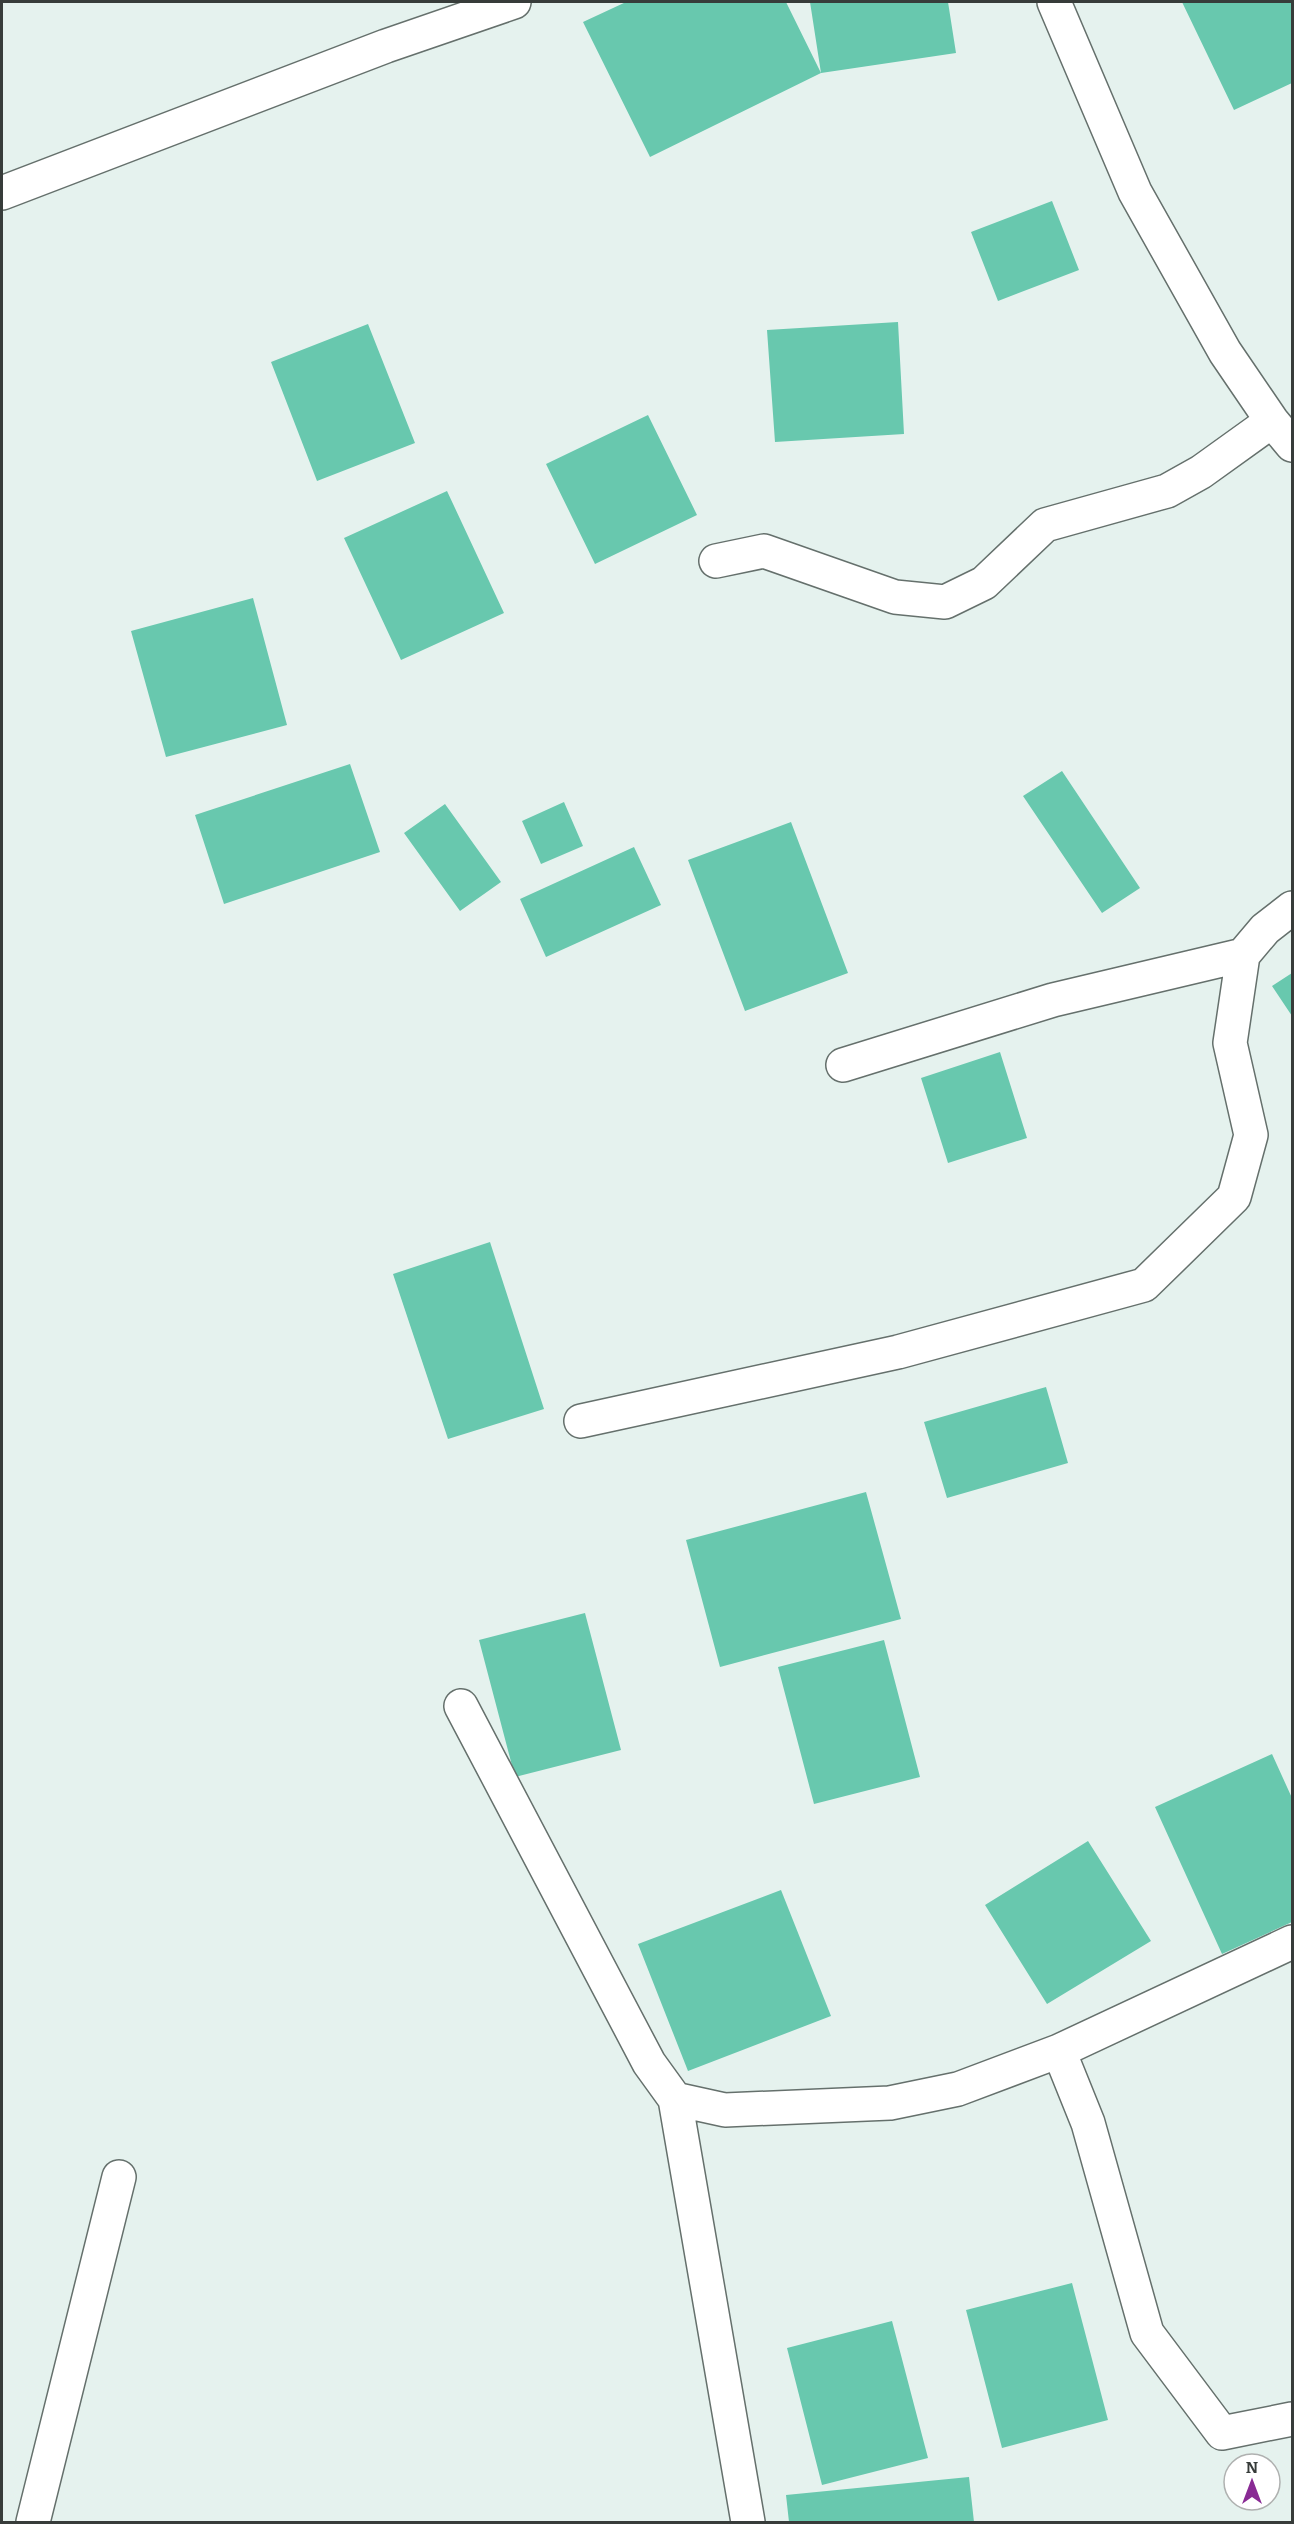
<svg xmlns="http://www.w3.org/2000/svg" width="1294" height="2524" font-family="Bitter,serif">
<style>
.building{fill:#68c8ae}
.lines{fill:none;stroke-linecap:round;stroke-linejoin:round}
.minor-casing{stroke:#65706c;stroke-width:36}
.minor{stroke:#fff;stroke-width:33}
</style>
<rect width="100%" height="100%" fill="#e5f2ee"/>
<!-- building -->
<path class="building" d="M626 2H786L821 73 810 2H948L956 53 821 73 650 157 583 22Z
M1182 2H1292V83L1234 110Z
M1052 201 1079 270 998 301 971 232Z
M898 322 904 434 775 442 767 330Z
M368 324 415 443 317 481 271 362Z
M648 415 697 515 595 564 546 464Z
M447 491 504 613 401 660 344 538Z
M253 598 287 725 166 757 131 631Z
M350 764 380 852 224 904 195 815Z
M1062 771 1140 888 1102 913 1023 796Z
M564 802 583 846 541 864 522 821Z
M445 804 501 882 460 911 404 833Z
M791 822 848 973 745 1011 688 860Z
M634 847 661 905 546 957 520 899Z
M1292 973V1016L1272 986Z
M1000 1052 1027 1138 948 1163 921 1078Z
M490 1242 544 1409 448 1439 393 1274Z
M1046 1387 1068 1463 947 1498 924 1422Z
M866 1492 901 1619 720 1667 686 1540Z
M585 1613 621 1750 515 1777 479 1640Z
M884 1640 920 1777 814 1804 778 1667Z
M1272 1754 1292 1798V1922L1222 1954 1155 1807Z
M1088 1841 1151 1941 1047 2004 985 1905Z
M781 1890 831 2016 688 2071 638 1944Z
M1072 2283 1108 2420 1002 2448 966 2310Z
M892 2321 928 2458 822 2485 787 2348Z
M969 2477 974 2522H789L786 2495Z"/>
<g class="lines">
<defs>
<path id="minor" d="M1054 2 1135 192 1225 352 1272 421 1292 445
M2 193 386 46 514 2
M716 561 764 551 895 597 945 602 984 583 1045 525 1167 491 1201 472 1272 421
M843 1065 1053 1000 1243 955
M581 1421 898 1352 1144 1285 1234 1197 1251 1135 1230 1043 1243 955 1265 929 1292 908
M461 1706 649 2063 675 2099 725 2110 890 2103 958 2089 1059 2051 1292 1942
M1059 2051 1088 2123 1147 2333 1222 2433 1292 2419
M675 2099 748 2522
M33 2522 119 2177"/>
</defs>
<!-- minor casing -->
<use href="#minor" class="minor-casing"/>
<!-- minor -->
<use href="#minor" class="minor"/>
</g>
<!-- border -->
<rect width="1294" height="2524" fill="none" stroke="#373c3a" stroke-width="6"/>
<!-- north arrow -->
<g transform="translate(1252 2482)"><circle r="28" fill="#ffffff" stroke="#afb1b0" stroke-width="1.5"/>
<path d="M0-4.5L10 22L0 15L-10 22Z" fill="#892a94"/>
<text y="-9" font-size="16" font-weight="bold" text-anchor="middle" fill="#373c3a">N</text>
</g>
</svg>
